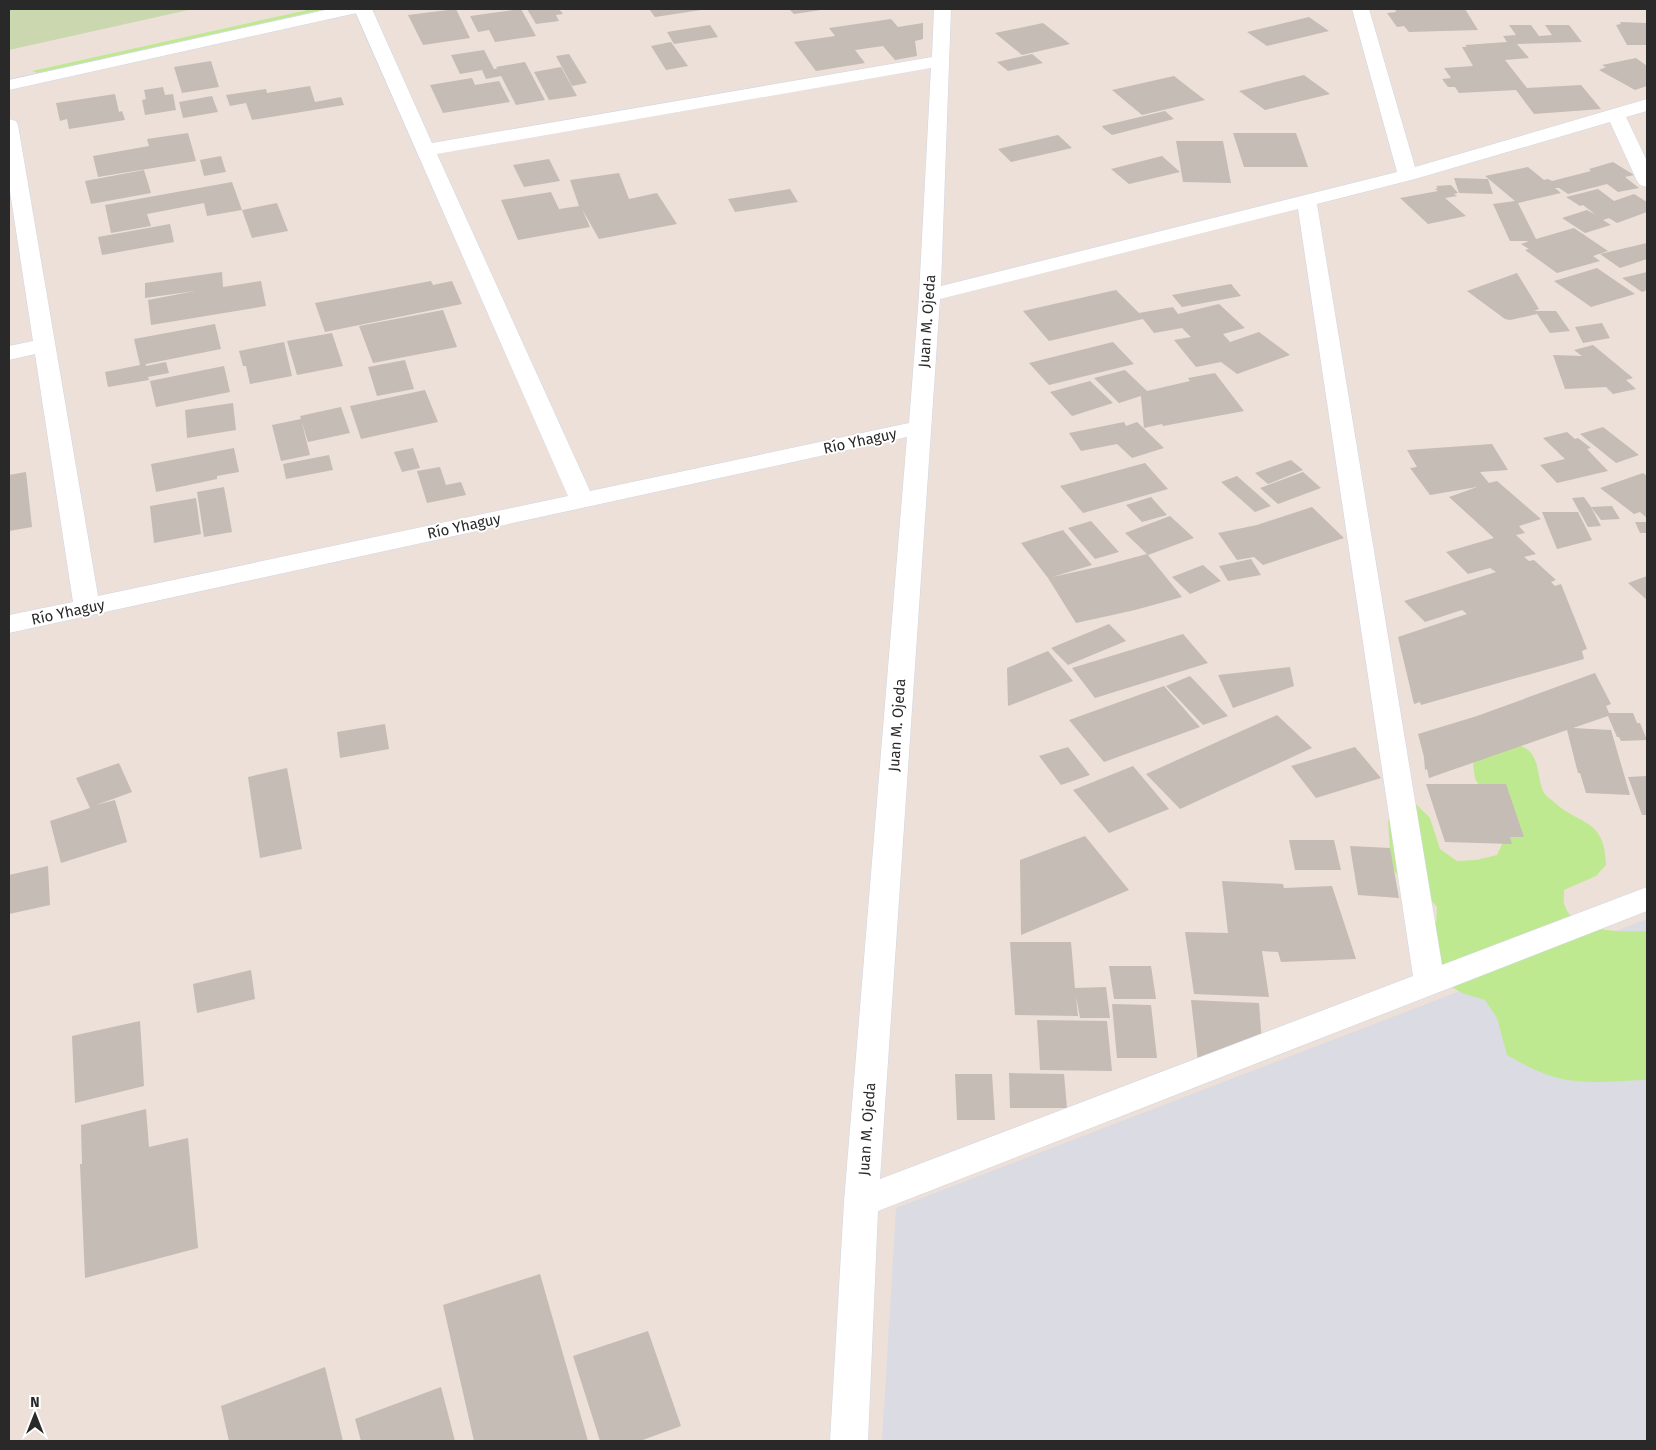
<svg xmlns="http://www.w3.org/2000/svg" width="1656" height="1450" font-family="'Fira Sans',sans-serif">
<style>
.industrial{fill:#dbdbe4}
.green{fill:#bfe990}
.cemetery{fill:#cbd8af}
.building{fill:#c4bcb5}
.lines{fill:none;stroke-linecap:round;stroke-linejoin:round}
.minor-casing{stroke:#ced6e3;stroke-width:1}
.secondary-casing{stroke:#ced6e3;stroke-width:1}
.minor{fill:#fff;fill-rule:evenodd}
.secondary{fill:#fff;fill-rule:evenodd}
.labels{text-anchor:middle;stroke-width:4;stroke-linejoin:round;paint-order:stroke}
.street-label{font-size:15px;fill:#292929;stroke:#fff}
</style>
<rect width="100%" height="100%" fill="#ede0d9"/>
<!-- industrial -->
<path class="industrial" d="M1647 919V1441H882L896 1208Z"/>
<!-- green -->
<path class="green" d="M312 9 321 10 38 73 32 71Z
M1511 741C1516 744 1523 746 1528 750 1540 759 1537 780 1544 793 1546 796 1550 799 1553 801 1579 826 1605 817 1606 865L1596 876 1564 890C1564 895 1563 902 1565 906 1573 933 1625 932 1647 931V1080C1624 1080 1600 1084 1576 1081 1551 1079 1529 1068 1507 1055L1497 1018 1485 1000 1462 993 1443 982 1428 938 1436 924 1437 907 1424 893 1404 882 1391 867 1388 821 1397 808 1416 804 1430 818 1440 849 1457 861 1476 860 1497 855 1503 842 1486 795 1475 779 1473 764 1478 752Z"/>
<!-- cemetery -->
<path class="cemetery" d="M9 9H193L9 50Z"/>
<!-- building -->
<path class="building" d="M456 9 470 38 423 45 408 15Z
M521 9 536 36 495 42 489 30 478 32 470 16Z
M527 9H559L563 14 556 15 559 21 536 24Z
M649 9H701V10L655 17Z
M789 9H821V10L794 14Z
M1395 9H1465L1478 30 1409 32 1404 26 1397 27 1387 13 1396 12Z
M1309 17 1329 31 1267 46 1247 32Z
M891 19 898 27 923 23V39L915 41 917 56 895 60 883 46 855 50 865 63 816 71 794 42 835 36 829 28Z
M1620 22 1647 23V45H1627L1616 25 1621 24Z
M1043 23 1070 44 1022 55 995 33Z
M710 25 718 37 674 44 667 32Z
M1509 25H1531L1539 36 1552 35 1545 25H1569L1582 42 1517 44 1529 58 1505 60 1527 88 1581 85 1601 109 1534 114 1516 90 1459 93 1455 87H1448L1442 79 1451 78 1444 68 1473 66 1462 47H1467L1465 45 1507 42 1503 36 1516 35Z
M671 42 688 66 666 70 651 46Z
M484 50 494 69H497L496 67 525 62 545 100 516 105 501 76 486 79 482 70 460 74 451 55Z
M569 54 587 83 572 86 556 56Z
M1032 54 1043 63 1008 71 997 62Z
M1636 58 1647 66V86L1635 90 1599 70 1606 67 1602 65Z
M211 61 219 87 182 93 174 67Z
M561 67 577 96 549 100 534 72Z
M1304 75 1330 94 1265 110 1239 91Z
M1174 76 1205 100 1142 115 1112 90Z
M472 78 475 85 499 81 510 102 443 113 430 85Z
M310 86 315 102 341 97 344 105 252 120 246 103 230 106 226 95 266 89 267 93Z
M163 87 165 95 173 94 176 110 145 115 142 100 146 99 144 90Z
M115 94 119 112 122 111 125 120 69 129 67 119 60 121 56 103Z
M212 96 218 112 183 118 179 102Z
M1165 111 1174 119 1112 135 1103 128 1102 126Z
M188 133 196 161 98 177 93 156 149 146 147 139Z
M1233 133H1296L1308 167H1244Z
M1058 135 1072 148 1011 162 998 149Z
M1176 141H1223L1231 183 1183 182Z
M221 156 226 172 204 176 200 160Z
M1162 156 1180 172 1129 184 1111 169Z
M549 159 560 181 524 187 513 165Z
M1613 162 1634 175 1625 177 1639 188 1618 192 1607 184 1568 194 1559 188H1555L1561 193 1518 203 1536 239 1574 228 1608 251 1593 256 1600 261 1557 273 1525 250 1529 249 1521 244 1529 241H1510L1493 204 1515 201 1485 176 1528 167 1544 180 1548 179 1552 181 1591 171 1589 169Z
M144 170 151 193 91 204 85 181Z
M619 173 629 199 657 193 677 224 599 239 582 209 590 227 518 240 501 200 551 192 559 209 579 206 570 180Z
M1454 178 1488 179 1493 194 1459 193Z
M232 182 242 210 277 203 288 231 252 238 242 210 207 216 204 203 147 214 151 226 111 233 105 205Z
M1451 185 1458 193 1454 194 1457 196 1445 198 1466 216 1428 224 1400 198 1438 191 1435 189 1438 188 1436 186Z
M790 189 798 202 735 212 728 199Z
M1598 189 1614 201 1634 194 1647 202V212L1617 223 1609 218 1603 220 1611 225 1585 233 1562 218 1587 210 1596 215 1583 205 1580 206 1566 197Z
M170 224 174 242 102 255 98 237Z
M1647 243V259L1620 268 1600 254Z
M1597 268 1635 294 1591 307 1554 281Z
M222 272 223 287 261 281 266 306 151 325 148 300 195 291 145 298V283Z
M1647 272V290L1642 292 1622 278Z
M1517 273 1539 309 1534 311H1556L1570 331 1550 333 1537 314 1510 320 1505 319 1467 291Z
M431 281 433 285 452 281 462 304 325 332 315 303Z
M1231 284 1241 296 1182 307 1172 295Z
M1116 290 1139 313 1173 307 1178 314 1219 304 1245 328 1223 334 1230 342 1259 332 1290 355 1237 374 1221 362 1196 367 1174 340 1191 337 1182 328 1154 333 1143 319 1049 341 1023 311Z
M443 310 457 347 373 363 359 326Z
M1602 323 1610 338 1583 343 1575 327Z
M215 324 221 349 146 364V366L166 362 169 373 148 377 149 380 108 387 105 372 140 365 134 339Z
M332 333 343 366 297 375 287 341Z
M284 342 292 376 250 384 246 366H243L239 351Z
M1113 342 1134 364 1049 385 1029 363Z
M1593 345 1633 378 1626 380 1636 389 1613 394 1606 387 1565 389 1553 355 1582 356 1574 350Z
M405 360 414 389 377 396 368 367Z
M224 366 230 392 156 407 150 381Z
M1125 370 1147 391 1190 381 1188 378 1215 373 1244 411 1163 426 1162 424 1144 428 1141 396 1119 403 1094 378Z
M1090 381 1113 403 1072 416 1050 392Z
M425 390 438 422 361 439 350 406Z
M233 403 236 430 187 438 185 410Z
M341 407 350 433 308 442 300 416Z
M301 419 310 455 281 461 272 425Z
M1124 422 1126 426 1137 422 1164 448 1132 458 1117 444 1081 451 1069 433Z
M1603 427 1639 455 1616 463 1580 434Z
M1567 432 1575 439 1578 438 1591 448 1587 449 1608 471 1557 483 1540 465 1565 459 1543 438Z
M1492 444 1508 470 1480 472 1489 483 1497 481 1541 519 1519 526 1525 533 1516 535 1536 554 1524 557 1529 561 1534 560 1556 580 1551 582 1555 586 1561 584 1587 649 1582 651 1584 659 1421 705 1420 702 1414 704 1398 637 1467 614 1462 610 1425 622 1404 601 1496 572 1490 568 1468 574 1446 552 1494 538 1449 497 1477 487 1430 495 1410 468 1417 467 1407 450Z
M234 448 239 472 217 476V479L156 492 151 464Z
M413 448 420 468 402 472 394 452Z
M329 455 333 470 286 479 283 464Z
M1291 460 1303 470 1268 484 1255 473Z
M1145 463 1168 489 1083 513 1060 486Z
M440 467 446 485 461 482 466 495 427 503 417 471Z
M26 472 32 527 9 531V475Z
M1303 472 1321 488 1278 504 1260 488Z
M1643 473 1647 476V518L1640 512 1634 514 1600 488Z
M1237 476 1271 506 1255 512 1221 482Z
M224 487 232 532 204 537 197 492Z
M1151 497 1167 515 1142 522 1126 505Z
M1584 497 1591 507 1612 506 1620 519 1601 520 1591 507 1601 526 1588 527 1572 498Z
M196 498 201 534 154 543 150 506Z
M1312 507 1344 538 1263 565 1254 557 1237 560 1218 533 1257 525Z
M1542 512H1578L1592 540 1557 549Z
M1170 516 1194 538 1148 555 1182 597 1135 610 1076 623 1048 578 1021 543 1063 530 1092 565 1052 577 1102 566 1147 554 1125 533Z
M1091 521 1119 552 1095 559 1068 528Z
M1635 522H1647V533H1640Z
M1251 559 1261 575 1228 581 1219 566Z
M1203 565 1221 581 1190 594 1172 577Z
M1647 576V600L1628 583Z
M1109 624 1126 641 1068 665 1051 648Z
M1183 634 1208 663 1095 698 1072 668Z
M1048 651 1073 681 1008 706 1007 668Z
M1290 667 1294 686 1233 708 1218 675Z
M1595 673 1611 704 1606 706 1609 713H1633L1637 723H1640L1647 740 1621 741 1619 737H1617L1608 716 1573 728 1611 730 1630 795 1586 793 1580 773H1578L1567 730 1429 778 1427 769 1425 770 1424 757 1418 734 1477 716Z
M1190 676 1228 716 1203 725 1166 686Z
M1164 686 1200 727 1104 762 1069 720Z
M1277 715 1312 748 1180 809 1146 774Z
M385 724 389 749 340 758 337 732Z
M1068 747 1090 775 1061 785 1039 756Z
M1355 747 1381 778 1316 798 1291 766Z
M119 763 132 792 96 805 115 800 127 842 61 863 50 821 90 808 76 778Z
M1133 766 1169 809 1109 833 1073 790Z
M287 768 302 849 260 858 248 777Z
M1647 776V815H1642L1628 777Z
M1426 784H1506L1524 837H1510L1512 844 1445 842Z
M1085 836 1129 890 1021 935 1020 860Z
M1289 840H1334L1341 870H1295Z
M1350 846 1390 848 1399 898 1358 895Z
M48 866 50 905 9 914V875Z
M1222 881 1283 884 1284 888 1332 886 1356 959 1281 962 1278 952 1262 951 1269 997 1194 994 1185 932 1228 933Z
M1010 942H1071L1075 988 1106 987 1110 1018H1080L1076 996 1078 1016 1015 1015Z
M1109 966H1151L1156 999H1114Z
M251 970 255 999 197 1013 193 984Z
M1191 1000 1259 1003 1262 1043 1199 1070Z
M1112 1004 1151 1005 1157 1058H1117Z
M1037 1020 1107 1021 1112 1071 1040 1070Z
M140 1021 144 1086 75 1103 72 1036Z
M1009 1073 1064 1074 1067 1108H1010Z
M955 1074H992L995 1120H957Z
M146 1109 149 1147 188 1138 198 1248 85 1278 80 1164H82L81 1125Z
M540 1274 588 1441H474L443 1305Z
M648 1331 681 1426 640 1441H600L573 1356Z
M325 1367 343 1441H229L221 1406Z
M441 1387 455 1441H361L355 1419Z"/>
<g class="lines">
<defs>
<path id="minor" d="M354 9H372L432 143 932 57 934 9H951L941 286 1397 172 1352 9H1369L1415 167 1647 99V111L1626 117 1647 161V187L1640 185 1637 181 1610 122 1415 179 1317 204 1442 965 1647 887V911L878 1211 868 1441H830L844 1202 907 437 9 633V615L73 602 35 354 9 360V346L33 341 9 185V119L16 121 18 125 98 596 568 496ZM931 68 919 295 909 423 590 491 437 154ZM1298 209 1413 976 880 1179 940 299Z"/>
<path id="secondary" d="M330 9H361L358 13 352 14 9 90V80Z"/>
</defs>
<!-- minor casing -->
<use href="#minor" class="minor-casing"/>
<!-- secondary casing -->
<use href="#secondary" class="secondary-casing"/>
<!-- minor -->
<use href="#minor" class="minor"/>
<!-- secondary -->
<use href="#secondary" class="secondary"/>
</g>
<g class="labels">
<!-- street labels -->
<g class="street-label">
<text transform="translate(927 321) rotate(-86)" y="5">Juan M. Ojeda</text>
<text transform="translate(860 441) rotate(-12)" y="5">Río Yhaguy</text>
<text transform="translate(464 526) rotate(-12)" y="5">Río Yhaguy</text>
<text transform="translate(68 612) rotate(-12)" y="5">Río Yhaguy</text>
<text transform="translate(897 725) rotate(-86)" y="5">Juan M. Ojeda</text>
<text transform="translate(867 1129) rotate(-86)" y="5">Juan M. Ojeda</text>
</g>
</g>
<!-- border -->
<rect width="1656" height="1450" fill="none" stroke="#292929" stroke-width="20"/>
<!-- north arrow -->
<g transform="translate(35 1415)" stroke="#ffffff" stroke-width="4" paint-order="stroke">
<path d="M0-4L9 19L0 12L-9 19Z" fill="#292929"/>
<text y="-8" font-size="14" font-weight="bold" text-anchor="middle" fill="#292929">N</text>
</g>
</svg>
